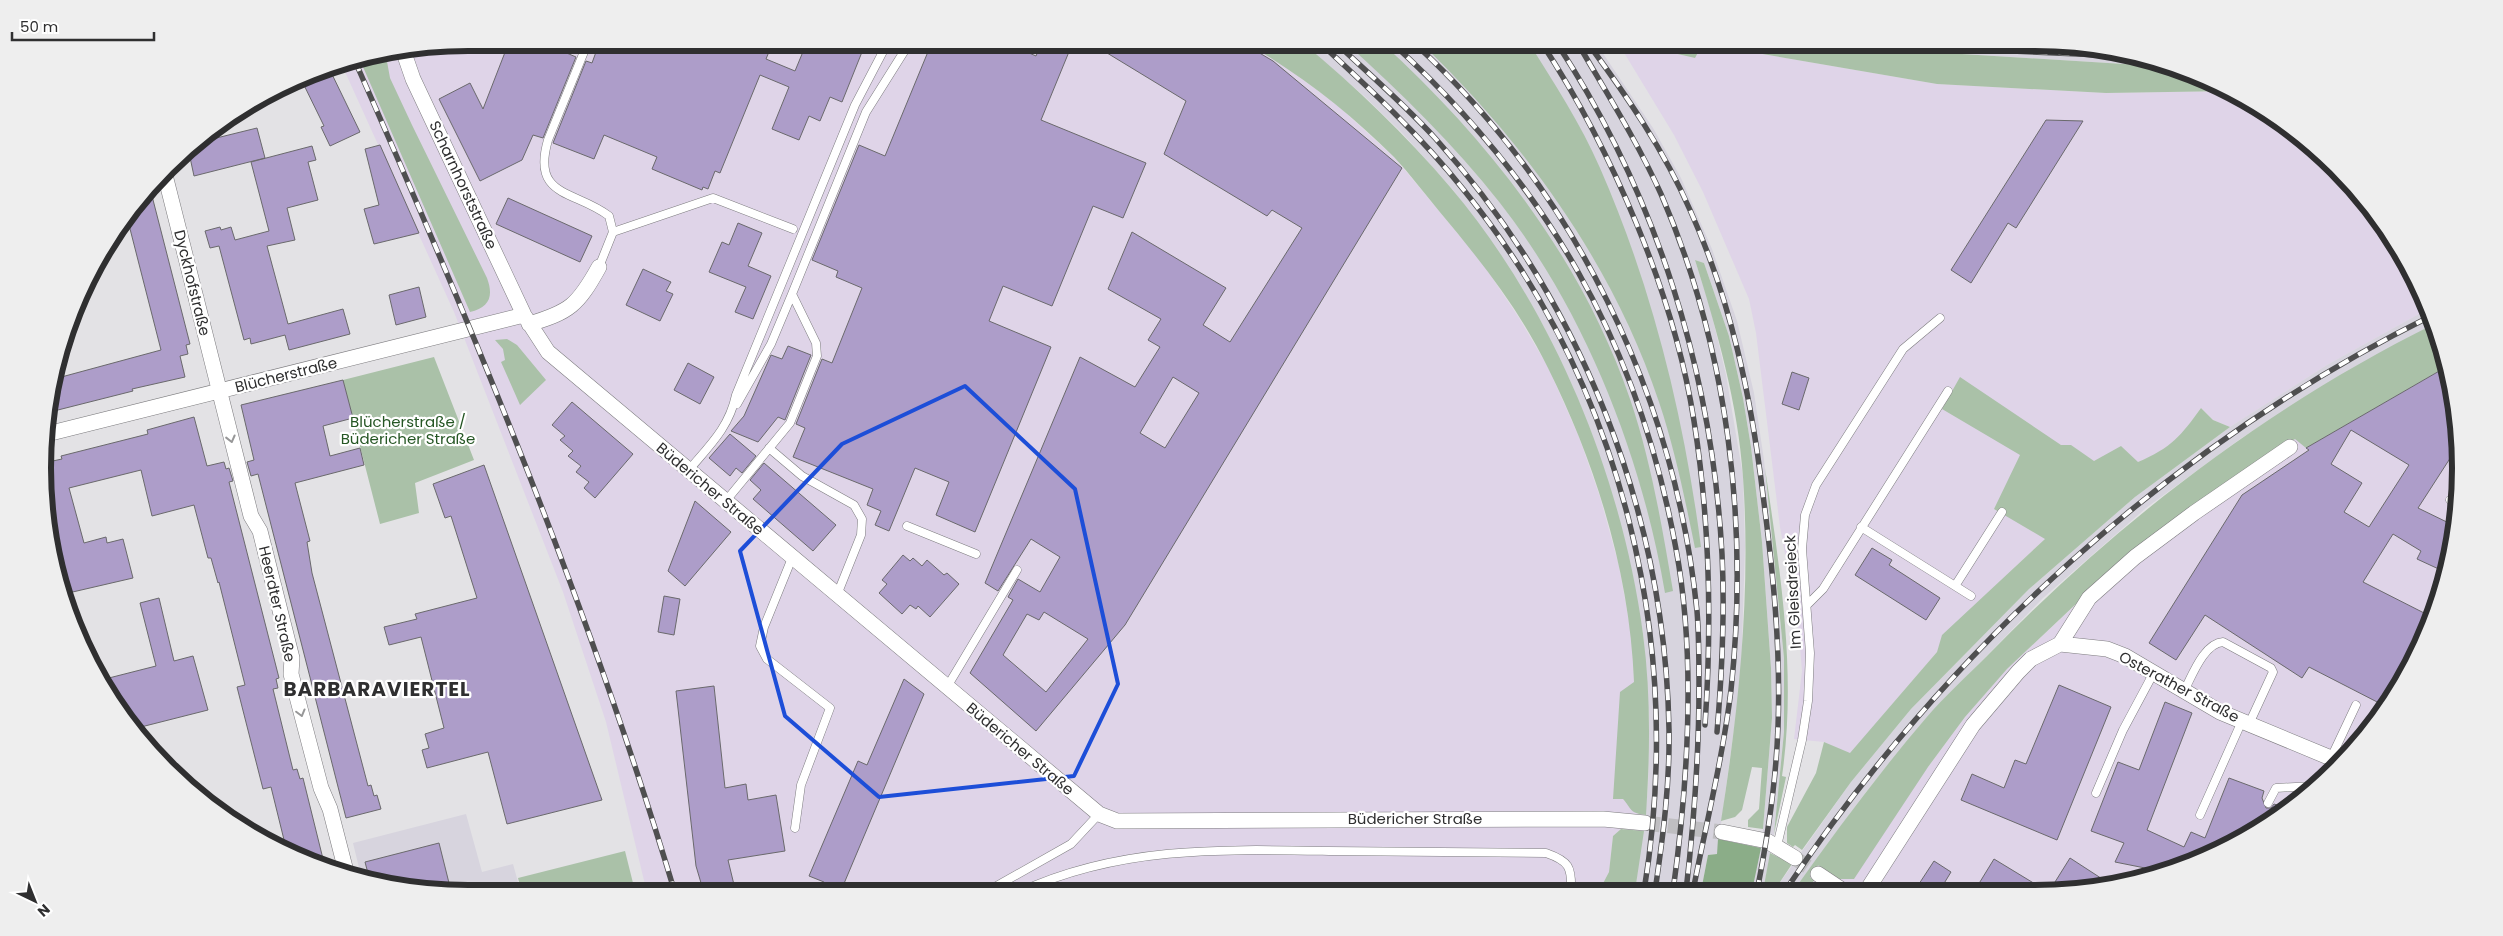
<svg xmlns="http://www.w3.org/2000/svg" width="2503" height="936" font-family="Poppins,sans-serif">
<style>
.industrial{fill:#dfd4e8}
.built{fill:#d7d4de}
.green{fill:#aac1a8}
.forest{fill:#8bad88}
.building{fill:#ad9dc9;stroke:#6a696c;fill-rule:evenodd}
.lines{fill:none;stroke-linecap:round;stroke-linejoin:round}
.minor-tunnel{stroke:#bfbec1;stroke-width:15;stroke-dasharray:15 8;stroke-linecap:butt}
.service-casing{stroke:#7d7c7f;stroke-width:9}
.minor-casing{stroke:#7d7c7f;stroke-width:16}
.service{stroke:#fff;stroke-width:8}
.minor{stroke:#fff;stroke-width:15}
.rail-casing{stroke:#4f4f50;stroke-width:5.5}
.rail{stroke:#fff;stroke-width:4;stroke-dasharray:11;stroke-linecap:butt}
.oneway{stroke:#979798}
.marked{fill:none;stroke:#1d4ed8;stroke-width:4;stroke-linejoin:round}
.labels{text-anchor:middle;stroke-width:4.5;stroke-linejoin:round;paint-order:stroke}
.street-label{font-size:15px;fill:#2f2f30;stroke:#fff}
.park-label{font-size:15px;fill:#255624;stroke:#fff}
.district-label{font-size:20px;font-weight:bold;letter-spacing:1px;fill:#2f2f30;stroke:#fff}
.rim{fill:none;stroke:#2f2f30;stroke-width:6}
</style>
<rect width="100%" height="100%" fill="#e3e2e5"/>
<!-- industrial -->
<path class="industrial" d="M468 42H1246L1275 59 1337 105 1395 158 1483 264 1519 318 1548 367 1579 437 1600 497 1619 566 1632 638 1634 682 1614 799H1623L1638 814 1646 815 1644 831 1621 829 1613 836 1609 872 1599 891 647 893 606 722 563 592 454 312 341 63Z
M1628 43 1695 58 1701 47 1716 46 1937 84 2106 93 2230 91 2294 131 2355 188 2404 256 2428 309 2327 365 2230 427 2213 420 2201 408 2181 437 2157 454 2138 462 2045 539 1943 635 1937 652 1850 754 1824 742 1794 739 1802 671 1798 624 1780 527 1756 333 1749 299 1703 192 1674 135 1623 51Z
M2446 367 2457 413 2460 496 2446 578 2403 681 2316 788 2223 850 2091 890H1828L1813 882 1928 767 1965 717 2007 669 2087 594 2201 502 2295 439 2343 425Z"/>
<!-- built -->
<path class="built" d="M1303 43H1596L1653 128 1681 178 1712 249 1737 321 1754 393 1764 460 1784 658V732L1774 834 1763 891H1752L1763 829 1772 718 1771 668 1762 542 1751 447 1743 398 1729 336 1704 263 1695 260 1711 311 1726 375 1743 476 1745 546 1741 678 1717 854 1708 855 1701 891H1635L1648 789 1649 716 1643 633 1619 519 1591 432 1571 383 1544 327 1499 253 1453 190 1403 134 1364 96Z
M1820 43H2035L2145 57 2172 67 1865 48Z
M2428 309 2434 324 2333 380 2240 439 2146 508 2043 598 1927 717 1866 792 1794 890 1774 891 1851 782 1911 709 2029 589 2135 497 2230 427 2327 365Z
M466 814 482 872 513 864 521 893H468L362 880 353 843Z"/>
<!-- green -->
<path class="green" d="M1246 43H1303C1356 87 1406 135 1451 188 1554 310 1622 477 1643 634 1651 694 1650 755 1646 815 1629 813 1632 809 1623 799H1613L1620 692 1634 682C1630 574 1596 464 1548 368 1520 310 1480 260 1439 211 1424 193 1410 174 1394 157 1350 113 1300 74 1246 43Z
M1346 43H1382C1489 140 1583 261 1630 399 1651 461 1662 526 1673 591L1665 593C1642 457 1586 313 1500 203 1454 144 1401 93 1346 43Z
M1421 43H1529C1554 83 1581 124 1600 168 1653 289 1684 417 1701 547L1695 548C1685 499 1675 450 1659 402 1613 264 1525 143 1421 43Z
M1820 43 1866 48 2172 67 2230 91 2106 93 1937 84 1716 46 1701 47 1695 58 1630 43Z
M386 56 390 78 412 125 487 278C494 297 489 307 470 312L360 60Z
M1695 260 1704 263 1729 336 1743 398 1751 447 1762 542 1771 668 1772 718 1763 829 1748 827V820L1759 809 1762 768 1752 767 1742 810 1735 817 1721 821C1739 707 1751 593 1743 477 1738 404 1717 330 1695 260Z
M2434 324 2446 367 2306 448 2295 439 2132 551 2007 669 1965 717 1928 767 1854 879H1837L1822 869 1813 882 1828 890H1794C1836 831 1879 773 1926 718 1945 696 1967 676 1987 656 2117 522 2267 407 2434 324Z
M507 339 517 345 546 380 520 405 501 362 505 360 503 349 495 340Z
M434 357 474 460 415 483 419 513 380 524 343 380Z
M1960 377 2061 445H2071L2094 461 2121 446 2138 462C2171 448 2181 436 2201 408L2213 420 2230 427 2135 497 2029 589 1911 709 1851 782 1802 850 1795 845 1793 847 1787 843V827L1816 773 1824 742 1850 753 1937 652 1942 635 2045 539 1994 509 2020 455 1942 409Z
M1765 468C1780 570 1797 673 1782 776L1786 777 1774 834 1784 732V658Z
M1621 829 1644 831 1635 891H1599L1609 872 1613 836Z
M625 851 634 887 611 893H522L518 878Z
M1770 853 1792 864 1774 891H1763Z"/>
<!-- forest -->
<path class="forest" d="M1718 839 1761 848 1752 891H1701L1708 855 1717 854Z"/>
<!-- building -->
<path class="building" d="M509 42H566L562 51 576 57 543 138 533 135 522 160 480 181 439 99 470 83 483 109Z
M621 42H773L766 59 795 71 807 42H866L842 102 830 97 820 121 809 116 799 140 772 129 789 87 760 75 720 173 715 171 708 189 703 187 702 190 652 169 657 157 604 135 594 159 553 143 586 61 592 63 596 52 599 53 602 46 617 52Z
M932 42H1004L1036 56 1042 42H1073L1041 120 1146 163 1123 218 1093 206 1052 306 1003 286 989 321 1051 347 975 532 936 515 949 482 915 468 889 531 875 525 881 511 867 505 873 489 793 457 805 428 796 424 822 359 832 363 862 288 836 277 838 271 812 260 859 145 885 156Z
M1089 42H1241L1273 61 1402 168 1125 625 1036 731 970 673 1013 600 1008 597 1018 579 1040 592 1060 557 1031 539 998 591 985 583 1080 357 1135 387 1160 347 1148 340 1161 319 1108 289 1132 232 1226 288 1203 325 1230 342 1302 228 1272 210 1267 216 1164 154 1186 101ZM1173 377 1199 393 1165 448 1140 433ZM1044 612 1088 639 1046 692 1003 655 1027 614 1039 620Z
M328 66 360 132 330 146 321 127 324 126 301 79Z
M2046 120 2083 121 2016 228 2008 223 1971 283 1951 270Z
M257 128 265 158 194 176 188 148 192 144Z
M380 145 419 233 374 244 364 209 379 205 365 149Z
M312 146 316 160 308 162 318 200 287 208 295 240 267 246 288 324 343 309 350 334 289 350 285 335 251 344 250 338 244 340 219 246 210 248 205 231 220 227 221 230 231 227 235 240 269 231 251 162Z
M151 192 190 344 186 345 188 354 180 356 185 377 132 389 133 391 46 413 54 379 161 350 128 221Z
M508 198 592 236 580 262 496 224Z
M738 223 762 233 748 266 771 276 753 319 735 312 746 287 709 272 722 242 729 245Z
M643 269 671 282 666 291 673 294 660 321 626 305Z
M419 287 426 317 396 325 389 295Z
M788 346 811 355 785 420 778 417 758 442 731 431 744 416 771 355 782 359Z
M688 363 714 377 700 404 674 390Z
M2441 370 2448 374 2457 413 2458 446 2418 508 2455 526 2449 558 2443 571 2417 559 2421 551 2393 534 2363 582 2430 616 2403 681 2383 705 2309 667 2302 678 2205 615 2176 660 2149 643 2242 495 2309 450 2306 448ZM2351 430 2409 465 2369 527 2344 512 2362 483 2331 464Z
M1792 372 1809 378 1799 410 1782 404Z
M343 380 353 418 323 426 330 456 360 448 364 465 295 483 310 541 307 542 312 573 368 786 371 785 374 796 377 795 381 809 346 818 258 474 251 476 247 462 254 460 241 405Z
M572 402 633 454 595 498 584 488 589 482 576 472 581 466 568 456 573 451 560 440 565 436 552 425Z
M194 417 207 466 224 462 226 469 229 468 233 481 229 482 279 678 276 679 278 688 273 689 293 770 297 769 300 779 303 778 325 867 287 852 271 787 263 789 237 687 245 685 219 582 218 583 211 558H208L194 505 152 516 141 470 69 488 84 543 106 537 107 543 123 539 133 578 64 594 51 552 57 550 50 523 48 462 62 459 61 456 148 434 147 430Z
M730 434 756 456 742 473 736 468 730 476 709 458Z
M764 463 836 525 813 551 753 499 761 490 750 480Z
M484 465 602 800 507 824 488 752 427 768 422 750 429 748 425 734 444 728 421 637 389 645 384 627 417 619 415 614 477 598 451 516 445 518 433 484Z
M695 501 731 532 685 586 668 571Z
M1872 548 1892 560 1889 565 1940 598 1926 620 1855 575Z
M903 555 910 561 913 558 922 566 927 560 944 575 947 573 959 584 930 617 918 606 916 609 910 605 902 614 879 593 887 584 882 580Z
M664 596 680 599 674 635 658 632Z
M159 598 174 661 193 656 208 710 137 728 125 716 121 698 113 702 101 680 156 666 140 603Z
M904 679 924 694 840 893H819L824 882 809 876 858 761 867 765Z
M2059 685 2111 707 2057 840 1961 800 1972 774 2004 788 2015 760 2026 764Z
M714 686 725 788 746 784 748 800 776 795 785 851 728 860 736 893H704L696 866 676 691Z
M2165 702 2192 713 2147 830 2184 847 2191 832 2205 838 2229 778 2264 791 2262 798 2266 808H2271L2274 804 2285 808 2223 850 2155 870 2115 862 2124 843 2091 831 2118 762 2139 770Z
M439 843 451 891 370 881 365 862Z
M2070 858 2110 884 2091 890H2050Z
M1994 859 2045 890H1975Z
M1934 861 1951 872 1940 890H1915Z"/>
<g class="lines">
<!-- minor-tunnel -->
<path class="minor-tunnel" d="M1645 823 1722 832
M1795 858 1818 874"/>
<defs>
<path id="service" d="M588 42 548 140C531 198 575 190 609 216L613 232 599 267
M613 232 713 198 793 229
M737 404 771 344 792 294
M769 448 802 476 854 505 862 519 861 535 837 595
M688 471C709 446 729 428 736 395L855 105 888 42
M2450 500 2459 498
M725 502 790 423 817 356 816 343 792 294 866 112 910 42
M907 526 976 554
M1861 527 1971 596
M792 558 764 627 760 646 767 659 830 708 801 785 795 828
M1955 586 2002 512
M1807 605 1823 589 1948 391
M947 687 1017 570
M2184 691C2192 676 2204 643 2223 642L2271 668 2273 672 2249 724
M2096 793 2123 730 2153 674
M2268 803 2276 788 2314 786 2330 769 2331 758 2356 705
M2200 815 2242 721
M1777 846 1802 740 1808 701 1810 653 1802 549 1805 515 1816 485 1903 349 1940 318
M986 892 1071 844 1099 814
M1020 892C1119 846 1223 849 1329 851 1402 851 1474 852 1546 853 1569 861 1572 867 1571 891"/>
<path id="minor" d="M404 53 413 79 524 315 548 352 1099 814 1117 821 1603 819 1645 823
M255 100 282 88
M165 175 251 516 260 531 292 658 291 674 321 788 330 809 347 875
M529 324C570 312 578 305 599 267
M47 434 524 315
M2060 644 2089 598 2135 557 2194 513 2290 447
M1722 832 1767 841 1795 858
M1818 874 1842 890
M1867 890 1973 725 2018 672 2031 659 2060 644 2107 649 2125 656 2220 712 2338 761"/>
</defs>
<!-- service casing -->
<use href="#service" class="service-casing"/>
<!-- minor casing -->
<use href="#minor" class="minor-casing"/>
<!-- service -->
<use href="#service" class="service"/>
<!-- minor -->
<use href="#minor" class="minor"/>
<defs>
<path id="rail" d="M1319 42C1370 89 1420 135 1463 189 1623 386 1685 642 1644 891
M1335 42C1369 74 1404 104 1435 138 1581 300 1665 512 1669 729 1670 783 1663 837 1655 891
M1391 42C1545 181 1639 344 1676 549 1696 656 1688 783 1673 891
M1413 42C1574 189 1675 395 1697 611 1699 635 1699 661 1699 686 1699 755 1694 822 1686 891
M1541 42C1612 150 1674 293 1694 421 1710 522 1712 623 1705 725
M1556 42C1657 195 1712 373 1722 554 1725 614 1722 673 1717 732
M1577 42C1606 92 1637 141 1661 194 1728 349 1749 523 1731 690 1723 757 1706 824 1693 891
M1587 42C1626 95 1664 150 1690 210 1731 301 1751 396 1763 495 1773 571 1781 649 1778 727 1776 782 1768 836 1757 891
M1905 42 1989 50 2146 57
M355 61C475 333 590 609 675 893
M1785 891C1946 650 2171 445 2431 316"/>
</defs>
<!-- rail casing -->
<use href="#rail" class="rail-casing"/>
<!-- rail -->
<use href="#rail" class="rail"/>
</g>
<!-- one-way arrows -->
<defs><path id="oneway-chevron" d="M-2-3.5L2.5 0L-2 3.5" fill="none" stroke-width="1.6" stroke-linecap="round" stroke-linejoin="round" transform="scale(1.25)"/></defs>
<g class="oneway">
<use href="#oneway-chevron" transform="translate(231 439) rotate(76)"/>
<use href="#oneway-chevron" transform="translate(301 713) rotate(75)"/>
</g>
<!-- marked area -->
<path class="marked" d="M965 386 1075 489 1118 684 1074 776 879 797 785 716 740 551 842 444Z"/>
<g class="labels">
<!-- street labels -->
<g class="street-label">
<text transform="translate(463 185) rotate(65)" y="5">Scharnhorststraße</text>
<text transform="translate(192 283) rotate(76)" y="5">Dyckhofstraße</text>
<text transform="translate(286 375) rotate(-14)" y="5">Blücherstraße</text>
<text transform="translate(710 489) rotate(40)" y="5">Büdericher Straße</text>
<text transform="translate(1793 592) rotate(-93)" y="5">Im Gleisdreieck</text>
<text transform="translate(277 604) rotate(77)" y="5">Heerdter Straße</text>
<text transform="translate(2179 687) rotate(28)" y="5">Osterather Straße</text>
<text transform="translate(1020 749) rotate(40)" y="5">Büdericher Straße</text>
<text x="1415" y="824">Büdericher Straße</text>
</g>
<!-- park labels -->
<g class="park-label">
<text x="408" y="427">Blücherstraße /<tspan x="408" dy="17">Büdericher Straße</tspan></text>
</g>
<!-- district labels -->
<g class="district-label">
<text x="377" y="696">BARBARAVIERTEL</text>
</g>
</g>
<!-- crop -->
<path d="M0 0H2503V936H0ZM468 51H2035A417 417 0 0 1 2452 468V468A417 417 0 0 1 2035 885H468A417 417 0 0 1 51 468V468A417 417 0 0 1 468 51Z" fill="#eee" fill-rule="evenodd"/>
<path class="rim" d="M468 51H2035A417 417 0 0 1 2452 468V468A417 417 0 0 1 2035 885H468A417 417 0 0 1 51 468V468A417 417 0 0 1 468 51Z"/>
<!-- north arrow -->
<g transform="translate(35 901) rotate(137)" stroke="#ffffff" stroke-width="4" paint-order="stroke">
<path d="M0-4L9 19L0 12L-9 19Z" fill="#2f2f30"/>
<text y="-8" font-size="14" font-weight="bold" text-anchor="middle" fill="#2f2f30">N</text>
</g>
<!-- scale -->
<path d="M12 32v8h142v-8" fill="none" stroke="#2f2f30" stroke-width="2.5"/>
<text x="20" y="32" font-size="15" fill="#2f2f30" stroke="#ffffff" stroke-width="4" paint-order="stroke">50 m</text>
</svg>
